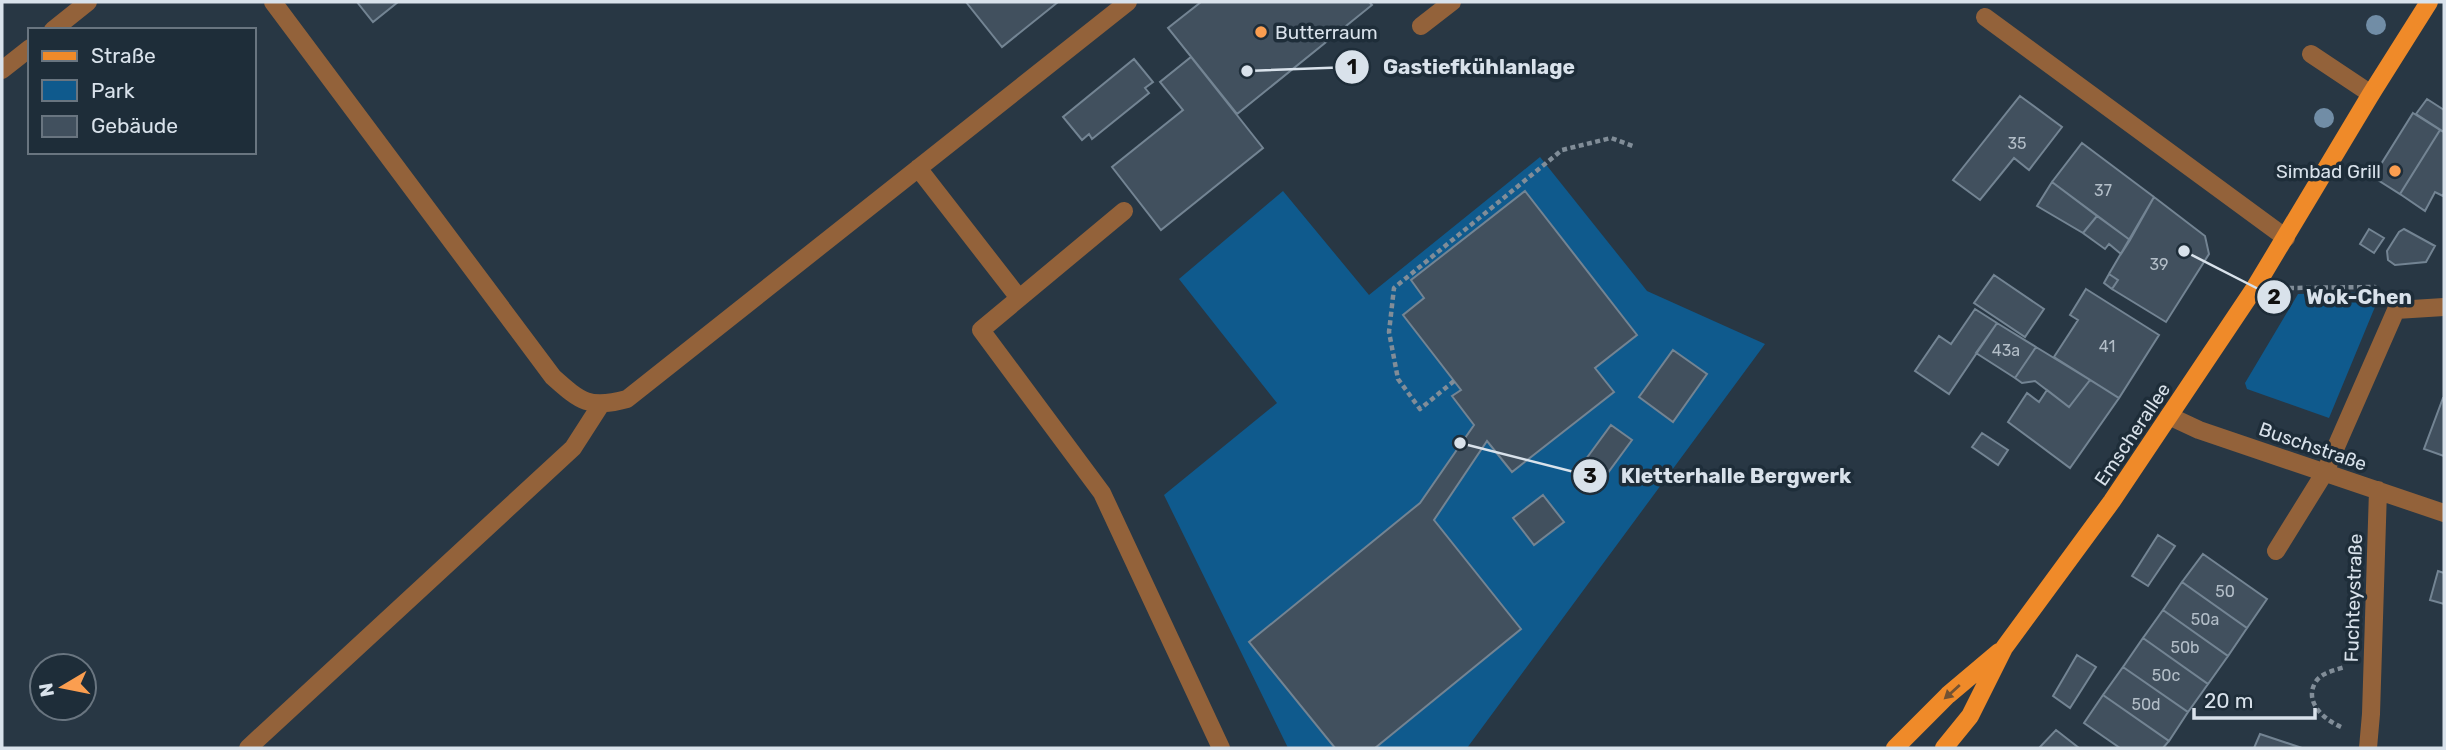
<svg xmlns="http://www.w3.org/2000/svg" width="2446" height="750" font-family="Rubik,sans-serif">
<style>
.green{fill:#0f5a8d}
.building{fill:#41505e;stroke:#738493;stroke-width:2}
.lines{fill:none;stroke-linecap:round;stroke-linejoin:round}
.path{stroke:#818d98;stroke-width:4.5;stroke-dasharray:5 3.5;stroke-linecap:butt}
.minor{stroke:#93623a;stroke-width:18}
.major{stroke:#ef8a29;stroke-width:18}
.tree{fill:#718da6}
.oneway{fill:#725233}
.poi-dot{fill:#fb9e50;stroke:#1e2d39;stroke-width:2.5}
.labels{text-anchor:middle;stroke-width:7;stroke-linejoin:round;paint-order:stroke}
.number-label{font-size:16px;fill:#b3bec8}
.poi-label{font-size:19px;fill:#d9e2eb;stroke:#1e2d39;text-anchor:start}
.street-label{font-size:19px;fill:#d9e2eb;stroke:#1e2d39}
.leader{fill:none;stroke:#d9e2eb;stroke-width:2.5}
.callout-dot{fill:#d9e2eb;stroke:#1e2d39;stroke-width:2.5}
.mark-label{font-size:21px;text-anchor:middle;font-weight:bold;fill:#111}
.callout-label{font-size:21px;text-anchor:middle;font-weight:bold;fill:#d9e2eb;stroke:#1e2d39;stroke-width:7;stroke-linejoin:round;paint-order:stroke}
</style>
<rect width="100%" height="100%" fill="#283744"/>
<!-- green -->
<path class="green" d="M1540 157 1647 291 1765 344 1467 748H1288L1164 495 1277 403 1179 279 1283 191 1369 295Z
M2371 292 2377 302 2329 418 2247 389 2245 383 2298 294Z"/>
<!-- building -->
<path class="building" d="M357 2H398L373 22Z
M966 2H1058L1002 47Z
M1201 2H1369L1372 5 1237 114 1168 28Z
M1191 57 1263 148 1161 230 1112 167 1183 110 1160 82Z
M1134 59 1153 82 1145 88 1149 93 1092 139 1089 134 1082 140 1063 117Z
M2020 96 2062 127 2029 170 2014 158 1980 200 1953 180Z
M2427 99 2444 110V132L2416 114Z
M2413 113 2440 130 2400 194 2373 177Z
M2440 130 2444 132V193L2443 196 2435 192 2425 211 2400 194Z
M2082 143 2154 197 2130 240 2052 182Z
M2052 182 2097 216 2083 233 2037 206Z
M1525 191 1637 335 1595 368 1614 392 1512 472 1487 441 1434 520 1521 629 1375 748H1335L1249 642 1420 503 1474 425 1452 396 1461 390 1403 315 1424 298 1411 280Z
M2154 197 2205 236 2209 254 2166 322 2112 289 2118 280 2109 274Z
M2097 216 2130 240 2121 254 2109 244 2105 249 2083 233Z
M2369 229 2384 238 2374 253 2360 244Z
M2404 229 2435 246 2426 262 2395 265 2388 260 2387 251 2399 232Z
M2109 274 2118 280 2112 289 2104 283Z
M1994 275 2044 309 2025 337 1974 303Z
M2086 289 2159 335 2119 398 2054 357 2078 320 2070 315Z
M1975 309 1997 323 1949 394 1915 371 1939 336 1951 344Z
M1997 323 2036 347 2015 378 1976 353Z
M2036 347 2090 380 2069 407 2035 381 2022 383 2015 378Z
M1673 350 1707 374 1673 422 1639 397Z
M2090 380 2119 398 2070 468 2008 422 2027 393 2039 402 2047 390 2069 407Z
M2443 398H2444V456L2424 449Z
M1611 425 1632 440 1607 474 1586 459Z
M1982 433 2008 450 1998 465 1972 447Z
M1543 495 1564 522 1534 545 1513 518Z
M2158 535 2175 546 2148 586 2132 576Z
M2203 554 2267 599 2247 628 2182 582Z
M2438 571 2444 573V604L2430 600Z
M2182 582 2247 628 2228 656 2163 610Z
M2163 610 2228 656 2208 684 2143 638Z
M2143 638 2208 684 2188 712 2123 667Z
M2077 655 2096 667 2070 708 2053 696Z
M2123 667 2188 712 2169 741 2103 695Z
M2103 695 2169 741 2163 748H2120L2084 723Z
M2056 730 2079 748H2039Z
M2260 734 2302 748H2254Z"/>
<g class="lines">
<!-- path -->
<path class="path" d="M2289 288 2375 287 2377 289
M1454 381 1420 409 1398 379 1389 332 1394 288 1562 150 1611 138 1633 146
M2341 727C2325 720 2304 703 2315 683 2320 673 2335 670 2345 667"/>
<!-- minor -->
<path class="minor" d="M273 2 553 377C581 402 589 409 627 399L1128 2
M1985 17 2286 238
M1421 26 1452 2
M53 30 88 2
M2311 54 2371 94
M2 70 30 48
M918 168 1019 298
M1124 211 981 330 1102 493 1221 748
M2169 416 2199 430 2444 513
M2276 551 2325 472 2396 310 2444 307
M248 748 573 448 600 406
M2368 748 2371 714 2378 490"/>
<!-- major -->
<path class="major" d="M1895 748 1948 695 1999 652
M1944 748 1970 716 2004 648 2112 501 2254 289 2371 94 2429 2"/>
</g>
<!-- trees -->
<g class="tree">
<circle cx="2376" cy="25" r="10"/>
<circle cx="2324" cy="118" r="10"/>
</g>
<!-- one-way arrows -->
<defs><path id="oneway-solid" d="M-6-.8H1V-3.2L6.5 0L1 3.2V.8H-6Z" transform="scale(1.75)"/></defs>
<use class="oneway" href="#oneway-solid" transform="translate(1952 692) rotate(138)"/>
<!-- markers -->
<g class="poi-dot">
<circle cx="1261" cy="32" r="7"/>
<circle cx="2395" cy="171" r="7"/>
</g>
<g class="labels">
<!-- number labels -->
<g class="number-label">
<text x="2017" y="149">35</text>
<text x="2103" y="196">37</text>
<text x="2159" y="270">39</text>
<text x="2107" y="352">41</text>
<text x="2006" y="356">43a</text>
<text x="2225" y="597">50</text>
<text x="2205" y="625">50a</text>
<text x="2185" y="653">50b</text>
<text x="2166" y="681">50c</text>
<text x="2146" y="710">50d</text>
</g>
<!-- poi labels -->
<g class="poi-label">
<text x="1275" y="39">Butterraum</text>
<text x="2381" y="178" text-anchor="end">Simbad Grill</text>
</g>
<!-- street labels -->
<g class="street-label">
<text transform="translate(2132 434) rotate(-56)" y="7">Emscherallee</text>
<text transform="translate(2313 446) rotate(19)" y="7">Buschstraße</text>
<text transform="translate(2353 598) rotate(-88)" y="7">Fuchteystraße</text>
</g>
</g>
<!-- callouts -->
<path class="leader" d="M1247 71L1352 67M2184 251L2274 297M1460 443L1590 476"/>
<g class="callout-dot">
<circle cx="1247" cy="71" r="7"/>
<circle cx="2184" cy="251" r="7"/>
<circle cx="1460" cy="443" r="7"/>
<circle cx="1352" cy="67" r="18"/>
<circle cx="2274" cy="297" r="18"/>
<circle cx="1590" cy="476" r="18"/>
</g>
<g class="mark-label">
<text x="1352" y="74">1</text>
<text x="2274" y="304">2</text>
<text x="1590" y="483">3</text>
</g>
<g class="callout-label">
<text x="1479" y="74">Gastiefkühlanlage</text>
<text x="2359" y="304">Wok-Chen</text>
<text x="1736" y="483">Kletterhalle Bergwerk</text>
</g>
<!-- border -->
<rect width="2446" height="750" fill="none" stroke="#d9e2eb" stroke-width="7"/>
<!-- legend -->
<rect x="28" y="28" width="228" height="126" fill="#1e2d39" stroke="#697580" stroke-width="2"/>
<rect x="42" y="51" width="35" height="10" fill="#ef8a29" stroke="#697580" stroke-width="2"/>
<text x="91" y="63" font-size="21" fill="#d9e2eb">Straße</text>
<rect x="42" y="80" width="35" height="21" fill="#0f5a8d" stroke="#697580" stroke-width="2"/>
<text x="91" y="98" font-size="21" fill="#d9e2eb">Park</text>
<rect x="42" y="116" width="35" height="21" fill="#41505e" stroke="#697580" stroke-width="2"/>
<text x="91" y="133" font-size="21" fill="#d9e2eb">Gebäude</text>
<!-- north arrow -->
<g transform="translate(63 687) rotate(260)"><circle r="33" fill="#1e2d39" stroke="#697580" stroke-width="2"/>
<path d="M0-5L12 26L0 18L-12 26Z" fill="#fb9e50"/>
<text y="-10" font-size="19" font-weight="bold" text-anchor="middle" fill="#d9e2eb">N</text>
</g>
<!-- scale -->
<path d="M2194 708v10h121v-10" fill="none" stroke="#d9e2eb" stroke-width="3.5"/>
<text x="2204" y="708" font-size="21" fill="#d9e2eb" stroke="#1e2d39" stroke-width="5" paint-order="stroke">20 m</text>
</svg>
